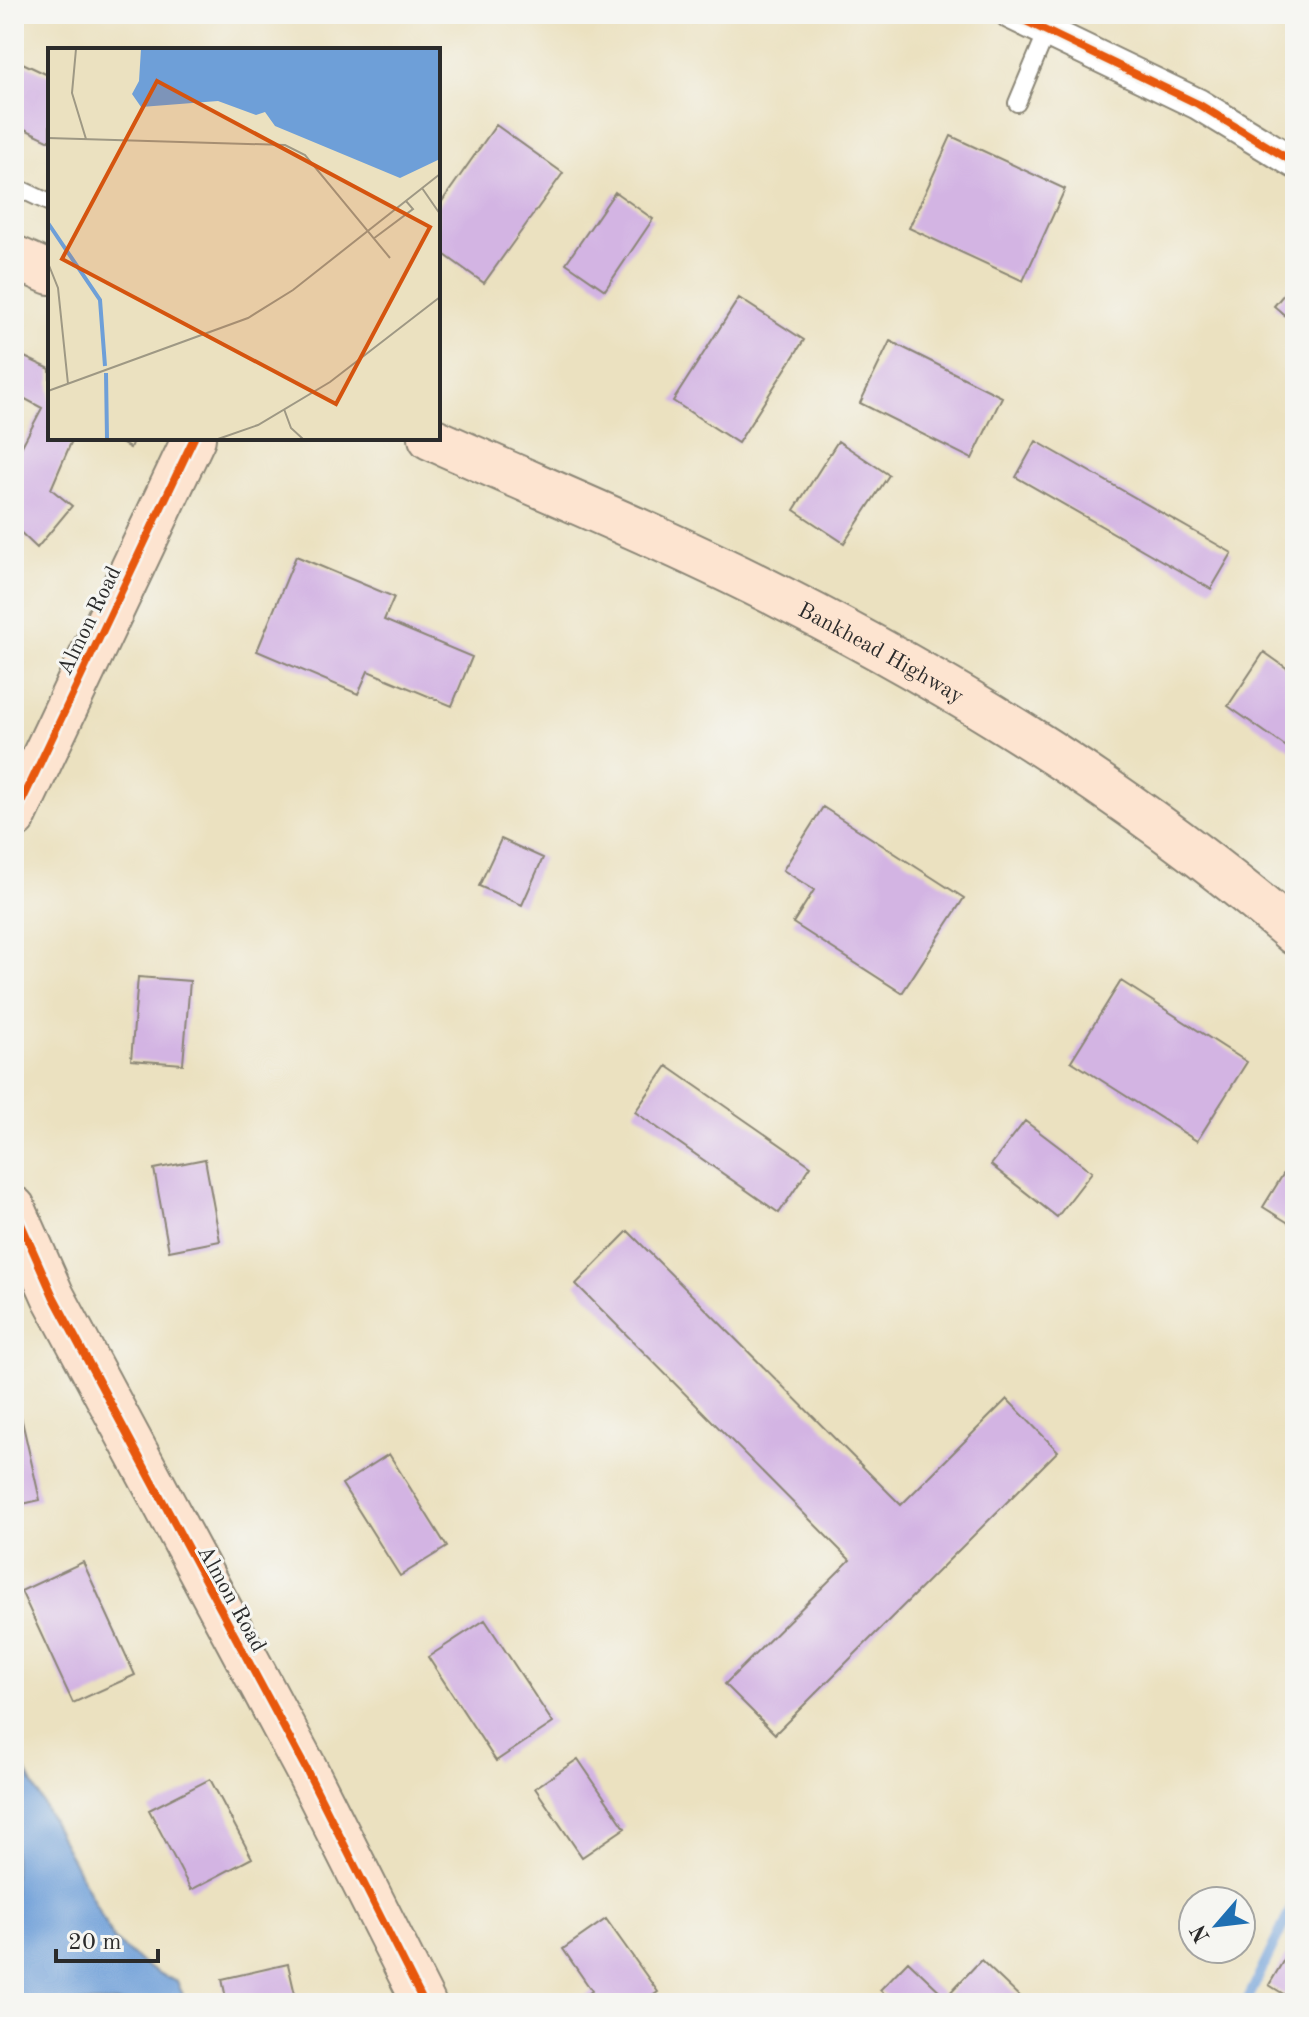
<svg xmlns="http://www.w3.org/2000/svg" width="1309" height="2017" font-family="'Old Standard TT',serif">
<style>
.water{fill:#6e9fd8;stroke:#4c6582;stroke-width:2}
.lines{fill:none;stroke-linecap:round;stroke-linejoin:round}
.stream{stroke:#6e9fd8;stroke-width:10}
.building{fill:#d3b4e3}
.lane-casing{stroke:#8b8676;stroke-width:20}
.street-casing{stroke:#8b8676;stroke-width:34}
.secondary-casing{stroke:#8b8676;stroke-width:46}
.lane{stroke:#fff;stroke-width:16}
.street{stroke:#fff;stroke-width:30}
.secondary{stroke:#fde4d0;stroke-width:42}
.cycleway-casing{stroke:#f6f6f2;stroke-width:13}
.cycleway{stroke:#e8590c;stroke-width:8}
.labels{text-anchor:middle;stroke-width:6;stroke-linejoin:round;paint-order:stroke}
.street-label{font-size:22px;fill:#2b2b2b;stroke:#f6f6f2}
.inset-river{fill:none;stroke:#6e9fd8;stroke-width:4}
.inset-road{fill:none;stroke:#9e9884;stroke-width:2}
.view{fill:#d5540f;fill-opacity:0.15;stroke:#d5540f;stroke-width:4}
.inset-edge{fill:none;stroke:#2b2b2b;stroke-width:4}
</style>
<rect width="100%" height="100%" fill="#f6f6f2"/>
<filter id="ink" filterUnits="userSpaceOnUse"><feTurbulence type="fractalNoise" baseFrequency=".0125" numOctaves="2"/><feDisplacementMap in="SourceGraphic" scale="16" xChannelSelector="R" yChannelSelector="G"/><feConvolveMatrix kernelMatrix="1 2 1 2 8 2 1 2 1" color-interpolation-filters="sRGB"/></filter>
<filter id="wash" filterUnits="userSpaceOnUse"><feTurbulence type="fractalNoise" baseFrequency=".006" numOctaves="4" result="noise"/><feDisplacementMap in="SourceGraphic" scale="32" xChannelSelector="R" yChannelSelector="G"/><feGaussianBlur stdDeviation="1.8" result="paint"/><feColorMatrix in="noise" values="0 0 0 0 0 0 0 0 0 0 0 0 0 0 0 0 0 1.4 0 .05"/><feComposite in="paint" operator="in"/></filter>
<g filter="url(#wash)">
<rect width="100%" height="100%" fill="#ebe1c0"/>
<!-- water -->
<path class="water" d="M14 1748 114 1940 150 1969 177 1982 187 2003H14Z"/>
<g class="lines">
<!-- stream -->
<path class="stream" d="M1246 2003 1295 1901"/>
</g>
<g id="blocks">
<!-- building -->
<path class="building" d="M14 59 50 76V141L14 124Z
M496 125 563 173 484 283 438 250V207Z
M951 136 1065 189 1023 281 909 228Z
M615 192 653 219 605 290 566 263Z
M1295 281V324L1274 306Z
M739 298 804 340 738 443 673 401Z
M890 341 1002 397 972 459 860 403Z
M14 352 50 369V438H73L51 489 72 506 37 548 14 526V461L42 408 14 393Z
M112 438H134L130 448Z
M838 441 889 475 844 543 794 510Z
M1036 441 1232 553 1211 589 1016 477Z
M296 556 394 597 384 620 472 657 452 706 368 671 358 694 257 651Z
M1264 652 1295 674V753L1228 706Z
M823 807 964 898 902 993 793 923 814 890 783 870Z
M501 839 543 858 522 905 479 886Z
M138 977 190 981 183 1064 131 1060Z
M1121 981 1247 1062 1197 1141 1071 1061Z
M667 1066 811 1166 779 1213 635 1112Z
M1025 1121 1092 1172 1057 1217 991 1165Z
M1295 1155V1227L1263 1207Z
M205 1159 220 1241 169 1251 154 1169Z
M628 1231 901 1505 1007 1399 1058 1451 775 1734 725 1684 850 1560 576 1284Z
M15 1390 40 1500 14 1506V1391Z
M389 1454 447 1547 400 1576 342 1484Z
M83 1562 135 1675 73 1703 21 1591Z
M485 1620 553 1723 496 1761 428 1657Z
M578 1759 625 1828 582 1857 535 1788Z
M210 1779 252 1858 191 1890 149 1810Z
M606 1919 658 1992 642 2003H575L592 1991 563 1949Z
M1295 1941V2001L1269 1985Z
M981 1960 1022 1999 1018 2003H893L880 1990 908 1961 946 1997Z
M288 1964 297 2003H227L222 1979Z"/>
</g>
</g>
<g filter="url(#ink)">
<use href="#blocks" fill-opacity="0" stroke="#8b8676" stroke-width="2"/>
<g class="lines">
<defs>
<path id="lane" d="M1017 103 1047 31
M14 186 50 203"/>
<path id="street" d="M1011 14 1198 104 1295 163"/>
<g id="secondary">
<path d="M14 257 50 273"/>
<path id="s1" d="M430 438C548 491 669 540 784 599 965 691 1141 801 1295 934"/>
<path d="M14 818 194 438"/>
<path d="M14 1208 53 1296 306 1769 424 2003"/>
</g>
</defs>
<!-- lane casing -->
<use href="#lane" class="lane-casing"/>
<!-- street casing -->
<use href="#street" class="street-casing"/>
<!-- secondary casing -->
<use href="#secondary" class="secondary-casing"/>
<!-- lane -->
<use href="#lane" class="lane"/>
<!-- street -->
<use href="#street" class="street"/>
<!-- secondary -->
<use href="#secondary" class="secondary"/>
<defs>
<path id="cycleway" d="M1011 14 1198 104 1295 163
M14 818 194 438
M14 1208 53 1296 306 1769 424 2003"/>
</defs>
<!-- cycleway casing -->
<use href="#cycleway" class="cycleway-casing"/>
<!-- cycleway -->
<use href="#cycleway" class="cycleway"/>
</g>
</g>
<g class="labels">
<!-- street labels -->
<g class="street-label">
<text transform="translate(88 620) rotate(-64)" y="8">Almon Road</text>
<text dy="8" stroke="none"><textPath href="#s1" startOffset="500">Bankhead Highway</textPath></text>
<text transform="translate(233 1598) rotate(61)" y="8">Almon Road</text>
</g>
</g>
<!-- overview -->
<g transform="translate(48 48)">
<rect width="392" height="392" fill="#ebe1c0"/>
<path d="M93 1H392V111L352 130 227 78 217 64 208 67 170 53 93 59 84 46 91 33Z" fill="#6e9fd8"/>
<path class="inset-river" d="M0 175 52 252 57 318M58 325 59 391"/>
<path class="inset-road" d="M28 1 24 45 38 91M0 90 237 97 257 107 342 210M374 140 392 166M325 191 365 161 358 153M0 215 10 240 20 336M0 343 200 270 245 242 392 126M236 361 243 380 255 391M170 391 210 377 282 334 392 249"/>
<path class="view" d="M109 33 382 179 288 356 14 211Z"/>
<rect width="392" height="392" class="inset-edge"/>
</g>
<!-- margin -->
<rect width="1309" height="2017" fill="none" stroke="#f6f6f2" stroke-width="48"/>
<!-- north arrow -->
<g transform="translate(1217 1925) rotate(242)"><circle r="38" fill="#f6f6f2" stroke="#a5a5a2" stroke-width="2"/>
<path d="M0-6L14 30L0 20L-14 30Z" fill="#1f6fb2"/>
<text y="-12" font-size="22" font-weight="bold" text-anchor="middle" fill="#2b2b2b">N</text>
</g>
<!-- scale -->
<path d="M56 1949v12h102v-12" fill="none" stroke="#2b2b2b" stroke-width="4"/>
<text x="68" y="1949" font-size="24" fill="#2b2b2b" stroke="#f6f6f2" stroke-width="6" paint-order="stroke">20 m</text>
</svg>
